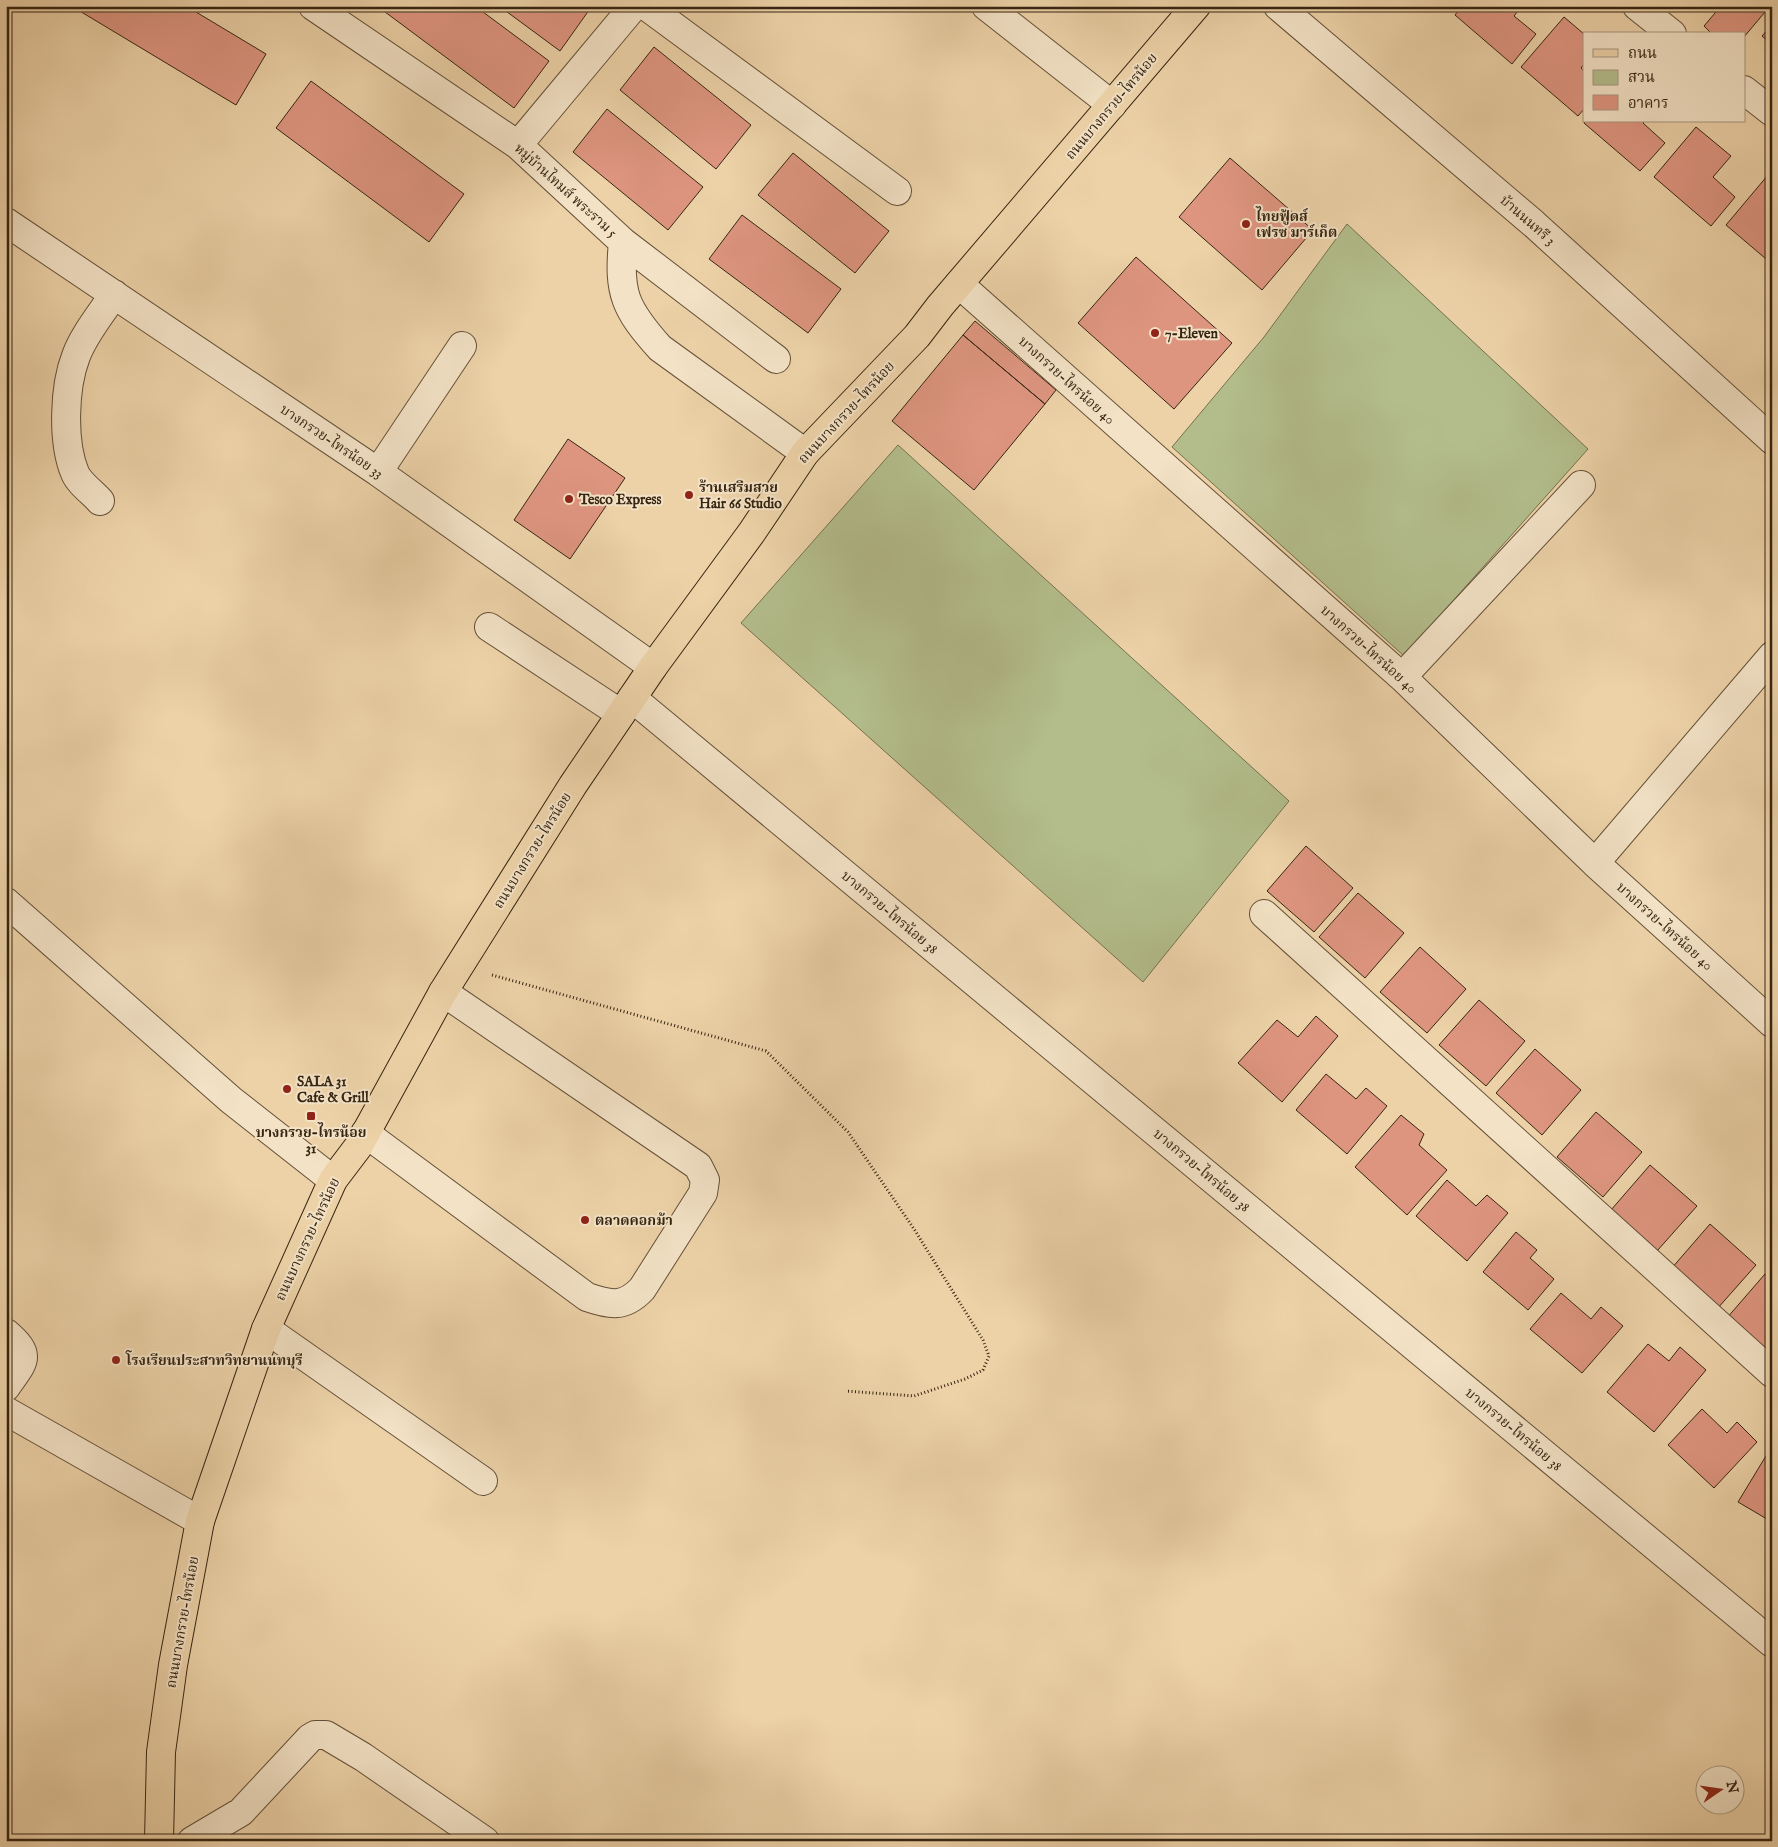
<svg xmlns="http://www.w3.org/2000/svg" width="1778" height="1847" font-family="'IM FELL English','Noto Serif Thai',serif">
<style>
.green{fill:#b3bd8c;stroke:#74714f}
.building{fill:#de9580;stroke:#362512}
.lines{fill:none;stroke-linecap:round;stroke-linejoin:round}
.minor-casing{stroke:#645038;stroke-width:30}
.major-casing{stroke:#362512;stroke-width:30}
.path{stroke:#362512;stroke-width:3;stroke-dasharray:1 2.5;stroke-linecap:butt}
.minor{stroke:#f3e2c6;stroke-width:28}
.major{stroke:#edd2a8;stroke-width:28}
.poi-dot{fill:#8f2418;stroke:#f3e2c6;stroke-width:2}
.labels{text-anchor:middle;stroke-width:4;stroke-linejoin:round;paint-order:stroke}
.street-label{font-size:14px;fill:#362512;stroke:#f3e2c6}
.poi-label{font-size:14px;font-weight:bold;fill:#362512;stroke:#f3e2c6;text-anchor:start}
</style>
<rect width="100%" height="100%" fill="#edd2a8"/>
<filter id="stains"><feTurbulence type="fractalNoise" baseFrequency=".004" numOctaves="4"/><feColorMatrix values="0 0 0 0 .2 0 0 0 0 .09 0 0 0 0 .02 0 0 0 .5 -.17"/></filter>
<radialGradient id="worn" r=".72"><stop offset=".6" stop-color="#630" stop-opacity="0"/><stop offset="1" stop-color="#630" stop-opacity=".3"/></radialGradient>
<!-- green -->
<path class="green" d="M1347 224 1588 449 1404 656 1172 447 1264 337Z
M898 445 1289 801 1143 982 741 623Z"/>
<!-- building -->
<path class="building" d="M186 6 266 54 236 105 73 7Z
M377 6H475L549 61 514 108Z
M499 6H592L560 51Z
M1462 6H1522L1514 16 1536 34 1512 64 1455 15Z
M1721 6H1770L1744 37V34H1712L1704 26Z
M1564 17 1584 34V64L1581 68 1584 71V109L1578 116 1521 67Z
M1772 25V44L1762 36Z
M654 47 751 125 716 169 620 90Z
M311 81 464 194 429 242 276 128Z
M607 109 703 187 668 230 573 152Z
M1585 121H1645L1643 123 1665 143 1640 171 1584 123Z
M1696 127 1731 156 1713 177 1735 197 1711 226 1654 177Z
M793 153 889 231 855 273 758 195Z
M1230 158 1313 230 1262 290 1179 217Z
M1768 175 1772 178V264L1726 225Z
M742 215 841 289 808 333 709 259Z
M1136 257 1232 343 1174 409 1078 323Z
M975 321 1056 390 1045 404 963 335Z
M963 335 1045 404 974 490 892 421Z
M568 439 625 478 570 559 514 520Z
M1306 846 1353 888 1314 932 1267 891Z
M1358 893 1404 933 1365 978 1319 937Z
M1420 947 1466 989 1427 1033 1380 992Z
M1479 1000 1525 1041 1486 1086 1439 1045Z
M1316 1016 1338 1036 1282 1102 1238 1063 1277 1020 1298 1037Z
M1535 1049 1581 1090 1542 1135 1496 1093Z
M1326 1074 1356 1099 1366 1088 1387 1106 1347 1154 1296 1110Z
M1596 1112 1642 1152 1603 1197 1557 1157Z
M1401 1115 1424 1134 1419 1145 1447 1170 1407 1215 1355 1167Z
M1650 1165 1697 1206 1657 1251 1611 1210Z
M1447 1180 1476 1206 1487 1195 1508 1213 1467 1261 1416 1216Z
M1710 1224 1756 1265 1717 1309 1671 1269Z
M1516 1232 1537 1250 1530 1258 1554 1279 1528 1310 1483 1272Z
M1765 1274 1772 1280V1360L1726 1319Z
M1561 1293 1591 1319 1601 1307 1623 1326 1582 1373 1530 1329Z
M1648 1344 1669 1361 1680 1347 1706 1370 1654 1432 1607 1392Z
M1702 1409 1727 1433 1737 1422 1757 1442 1714 1488 1668 1445Z
M1772 1446V1522L1738 1502Z"/>
<g class="lines">
<defs>
<path id="minor" d="M313 6 518 145 623 242C618 293 625 309 660 348L805 453
M646 6 897 191
M986 6 1112 105
M1278 6 1534 224 1772 440
M1637 6 1672 34
M1744 90 1772 112
M518 145 634 6
M6 222 378 472 653 667
M623 242 776 359
M959 284 1402 677 1595 863 1772 1023
M378 472 462 346
M100 501C93 493 79 483 75 473 62 442 64 387 76 356 84 334 102 313 114 294
M489 627 621 714
M1402 677 1581 485
M632 698 1772 1643
M1595 863 1772 656
M6 902 231 1100 333 1180
M1264 914 1772 1373
M365 1133 587 1297C610 1305 624 1308 642 1289L703 1193 705 1180 698 1166 443 992
M266 1329 483 1481
M6 1333C33 1356 24 1361 6 1387
M6 1411 200 1521
M192 1841 241 1812 310 1738 315 1735H326L363 1757 485 1841"/>
<path id="major" d="M159 1841 161 1752 173 1665 200 1521 266 1329 333 1180 358 1147 443 992 573 785 653 667 752 532 805 453 917 336 940 306 1196 6"/>
</defs>
<!-- minor casing -->
<use href="#minor" class="minor-casing"/>
<!-- major casing -->
<use href="#major" class="major-casing"/>
<!-- path -->
<path class="path" d="M492 975 766 1051 848 1132 914 1229 983 1340 989 1356 983 1370 965 1379 914 1396 846 1391"/>
<!-- minor -->
<use href="#minor" class="minor"/>
<!-- major -->
<use href="#major" class="major"/>
</g>
<!-- markers -->
<g class="poi-dot">
<circle cx="1246" cy="224" r="5"/>
<circle cx="1155" cy="333" r="5"/>
<circle cx="689" cy="495" r="5"/>
<circle cx="569" cy="499" r="5"/>
<circle cx="287" cy="1089" r="5"/>
<rect x="306" y="1111" width="10" height="10" rx="2.5"/>
<circle cx="585" cy="1220" r="5"/>
<circle cx="116" cy="1360" r="5"/>
</g>
<g class="labels">
<!-- street labels -->
<g class="street-label">
<text transform="translate(1111 106) rotate(-50)" y="5">ถนนบางกรวย-ไทรน้อย</text>
<text transform="translate(566 190) rotate(42)" y="5">หมู่บ้านไทมส์ พระราม 5</text>
<text transform="translate(1528 220) rotate(41)" y="5">บ้านนนทรี 3</text>
<text transform="translate(1067 380) rotate(42)" y="5">บางกรวย-ไทรน้อย 40</text>
<text transform="translate(846 412) rotate(-47)" y="5">ถนนบางกรวย-ไทรน้อย</text>
<text transform="translate(332 441) rotate(34)" y="5">บางกรวย-ไทรน้อย 33</text>
<text transform="translate(1369 649) rotate(42)" y="5">บางกรวย-ไทรน้อย 40</text>
<text transform="translate(532 850) rotate(-58)" y="5">ถนนบางกรวย-ไทรน้อย</text>
<text transform="translate(890 912) rotate(40)" y="5">บางกรวย-ไทรน้อย 38</text>
<text transform="translate(1665 926) rotate(42)" y="5">บางกรวย-ไทรน้อย 40</text>
<text transform="translate(1202 1170) rotate(40)" y="5">บางกรวย-ไทรน้อย 38</text>
<text transform="translate(307 1239) rotate(-65)" y="5">ถนนบางกรวย-ไทรน้อย</text>
<text transform="translate(1514 1429) rotate(40)" y="5">บางกรวย-ไทรน้อย 38</text>
<text transform="translate(182 1622) rotate(-80)" y="5">ถนนบางกรวย-ไทรน้อย</text>
</g>
<!-- poi labels -->
<g class="poi-label">
<text x="1256" y="221">ไทยฟู้ดส์<tspan x="1256" dy="16">เฟรซ มาร์เก็ต</tspan></text>
<text x="1165" y="338">7-Eleven</text>
<text x="699" y="492">ร้านเสริมสวย<tspan x="699" dy="16">Hair 66 Studio</tspan></text>
<text x="579" y="504">Tesco Express</text>
<text x="297" y="1086">SALA 31<tspan x="297" dy="16">Cafe &amp; Grill</tspan></text>
<text x="311" y="1137" text-anchor="middle">บางกรวย-ไทรน้อย<tspan x="311" dy="16">31</tspan></text>
<text x="595" y="1225">ตลาดคอกม้า</text>
<text x="126" y="1365">โรงเรียนประสาทวิทยานนทบุรี</text>
</g>
</g>
<!-- margin -->
<rect width="1778" height="1847" fill="none" stroke="#edd2a8" stroke-width="25"/>
<rect x="8" y="8" width="1763" height="1832" fill="none" stroke="#362512" stroke-width="2.5"/>
<rect x="12" y="12" width="1753" height="1822" fill="none" stroke="#362512"/>
<!-- legend -->
<rect x="1583" y="32" width="162" height="90" fill="#f3e2c6" stroke="#a7967e"/>
<rect x="1593" y="49" width="25" height="8" fill="#edd2a8" stroke="#a7967e"/>
<text x="1628" y="58" font-size="15" fill="#362512">ถนน</text>
<rect x="1593" y="70" width="25" height="15" fill="#b3bd8c" stroke="#a7967e"/>
<text x="1628" y="82" font-size="15" fill="#362512">สวน</text>
<rect x="1593" y="95" width="25" height="15" fill="#de9580" stroke="#a7967e"/>
<text x="1628" y="108" font-size="15" fill="#362512">อาคาร</text>
<!-- north arrow -->
<g transform="translate(1720 1790) rotate(77)"><circle r="24" fill="#f3e2c6" stroke="#a7967e"/>
<path d="M0-4L9 19L0 12L-9 19Z" fill="#8f2418"/>
<text y="-8" font-size="14" font-weight="bold" text-anchor="middle" fill="#362512">N</text>
</g>
<rect width="100%" height="100%" filter="url(#stains)"/>
<rect width="100%" height="100%" fill="url(#worn)"/>
</svg>
